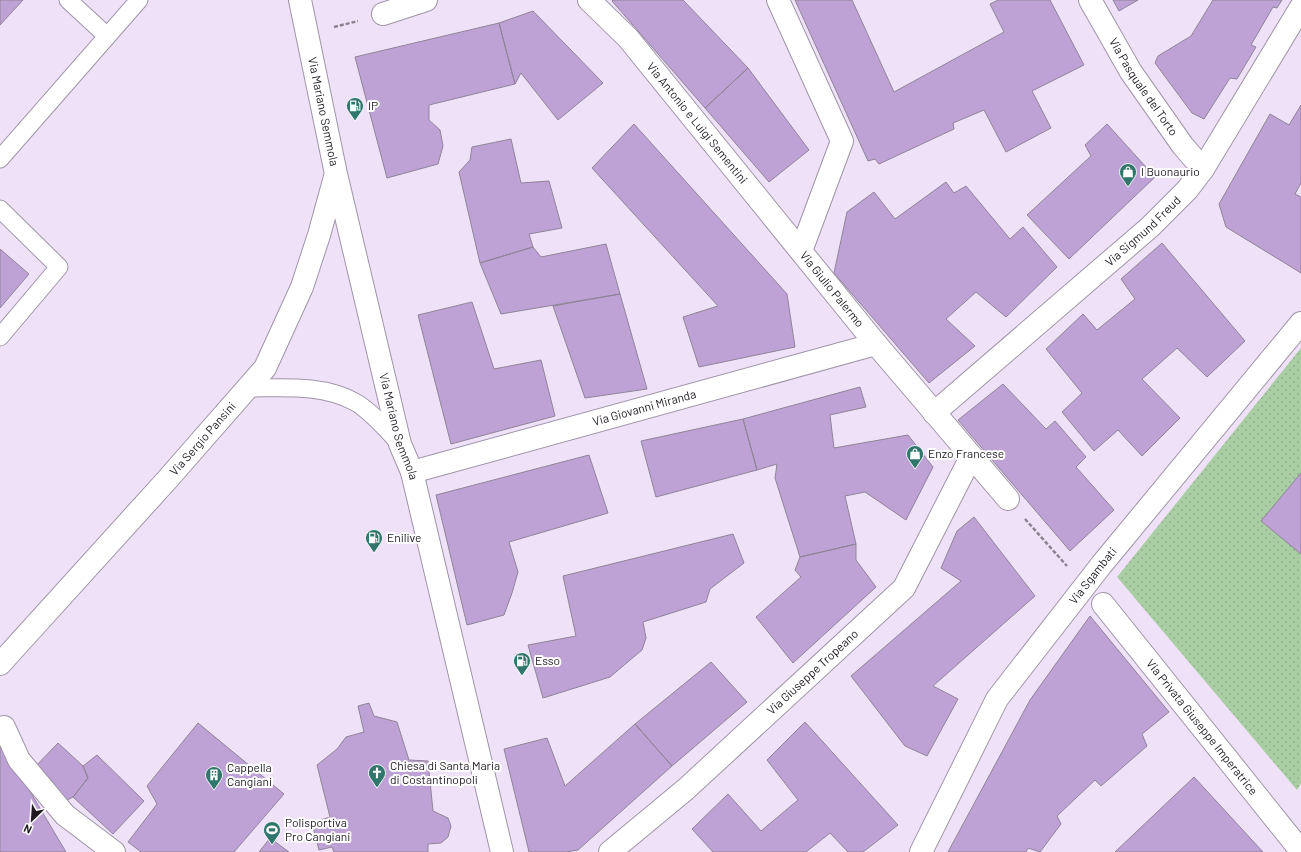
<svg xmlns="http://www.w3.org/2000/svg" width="1301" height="852" font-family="Barlow,sans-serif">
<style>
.grass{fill:url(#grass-dots)}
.building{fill:#bfa2d5;stroke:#8f8498}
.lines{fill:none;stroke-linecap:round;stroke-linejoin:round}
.lane-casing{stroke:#9f94a8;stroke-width:19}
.street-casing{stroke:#9f94a8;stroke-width:24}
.secondary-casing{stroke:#9f94a8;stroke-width:24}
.path{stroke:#8c8392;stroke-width:2.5;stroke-dasharray:4 2;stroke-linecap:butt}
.lane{stroke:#fff;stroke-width:17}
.street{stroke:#fff;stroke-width:22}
.secondary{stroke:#fff;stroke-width:22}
.labels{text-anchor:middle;stroke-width:4;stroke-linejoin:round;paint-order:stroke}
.street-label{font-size:12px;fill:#1f1a22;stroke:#fff}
.poi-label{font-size:12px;fill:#1f1a22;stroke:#fff;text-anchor:start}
</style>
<defs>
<pattern id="grass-dots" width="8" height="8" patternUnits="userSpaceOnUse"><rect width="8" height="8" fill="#aacea4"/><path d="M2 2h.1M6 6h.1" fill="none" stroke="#92b08d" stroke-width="1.8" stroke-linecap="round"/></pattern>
</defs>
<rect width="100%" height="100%" fill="#efe2f8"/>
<!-- grass -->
<path class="grass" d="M1301 348V783L1297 790 1117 577Z"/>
<!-- building -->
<path class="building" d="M0 0H23L0 25Z
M613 0H683L748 68 705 108 612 1Z
M795 0H852L894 92 1004 32 990 4 998 0H1050L1084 65 1032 91 1051 128 1006 152 984 110 953 123 954 129 879 164 875 159 868 161Z
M1113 0H1138L1119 11Z
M1213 0H1282L1277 8 1273 7 1251 45 1256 47 1237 79 1230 78 1204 119 1192 113 1155 63 1158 56 1191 36Z
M533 11 603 83 558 120 521 73 515 84 499 23Z
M499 23 515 84 429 105V120L440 130 443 146 438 164 387 178 355 57Z
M748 68 809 150 769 182 705 108Z
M1301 105V183L1295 194 1301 197V273L1226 227 1219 204 1270 114 1289 125Z
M634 124 787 294 795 347 699 367 683 317 718 306 592 168Z
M1107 124 1155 177 1069 259 1027 215 1091 156 1085 145Z
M511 139 521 183 549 181 562 228 529 234 533 247 480 263 459 172 470 160 472 147Z
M946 182 954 193 966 186 1010 239 1023 227 1057 267 1006 317 976 292 946 319 975 346 929 383 834 273 847 212 874 192 895 219Z
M1162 243 1245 341 1207 377 1177 348 1142 379 1180 418 1142 456 1118 430 1094 451 1062 412 1082 393 1046 349 1083 314 1097 330 1135 299 1121 279Z
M606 244 620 294 501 314 480 263 533 247 541 257Z
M0 249 29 274 0 308Z
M620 294 647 389 585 398 553 306Z
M472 302 494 369 541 360 555 416 451 444 418 315Z
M1003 384 1046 429 1055 421 1086 457 1076 467 1114 510 1070 551 958 420Z
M860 387 866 407 830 415 834 448 908 435 933 467 906 520 865 492 845 496 856 544 800 557 775 478 777 464 757 470 743 419Z
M743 419 757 470 656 497 641 441Z
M589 455 608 513 509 542 518 572 512 593 504 615 467 625 436 495Z
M1301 473V554L1261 521Z
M974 517 1035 596 933 686 958 699 927 756 905 746 851 676 961 581 941 568 957 531Z
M733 534 744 563 710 589 706 602 643 622 646 638 642 650 610 677 543 698 528 645 576 636 563 576Z
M856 544V560L876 587 793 663 756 617 801 577 795 570 800 557Z
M1090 616 1169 712 1142 734 1147 746 1101 786 1095 780 1057 816 1061 824 1040 852 1028 848 1026 852H948L1030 700Z
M711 662 747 702 672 766 635 724Z
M369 703 374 716 397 722 409 760 428 761 433 811 448 818 451 826 448 837 441 843 428 844V852H334L332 847 319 850 312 823 330 817 317 765 337 749 346 737 364 732 358 706Z
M805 722 898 825 863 852H848L830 833 806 852H713L692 829 728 794 761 831 798 800 767 760Z
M198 723 284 794 234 852H141L128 842 157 804 147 786Z
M635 724 672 766 578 850 566 852H529L504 749 547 738 565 786Z
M0 741 66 852H0Z
M58 743 83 766 88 778 73 797 65 801 34 768Z
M97 755 144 801 113 834 73 797 88 778 83 766Z
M1194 777 1263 852H1115Z
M270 838 289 852H259Z"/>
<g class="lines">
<defs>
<path id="lane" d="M68 0 107 36
M0 159 139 0
M0 209 59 267 0 337
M247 388C284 388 322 384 355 402 371 411 388 431 400 444"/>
<g id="street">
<path id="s1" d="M589 0 628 38 876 344 1008 499"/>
<path d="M778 0 842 141 801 251"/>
<path id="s2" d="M1090 0 1131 72 1183 146 1203 169"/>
<path d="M383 14 426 0"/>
<path id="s3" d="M934 413 1150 227 1187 190 1203 169 1301 7"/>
<path id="s4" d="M412 472 876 344"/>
<path id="s5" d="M1103 604 1301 851"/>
<path d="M4 727 19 760 65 815 114 852"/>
<path id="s6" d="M610 852 686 789 904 588 971 457"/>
<path id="s7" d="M921 852 997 699 1102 564 1301 323"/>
</g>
<g id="secondary">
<path id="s8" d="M300 0 336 174 400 444 412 472 502 852"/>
<path id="s9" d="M0 664 166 481 265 368 302 287 319 235 335 177"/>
</g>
</defs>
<!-- lane casing -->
<use href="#lane" class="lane-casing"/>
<!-- street casing -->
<use href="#street" class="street-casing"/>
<!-- secondary casing -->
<use href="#secondary" class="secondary-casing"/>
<!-- path -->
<path class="path" d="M334 27 358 21
M1025 519 1067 566"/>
<!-- lane -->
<use href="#lane" class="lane"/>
<!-- street -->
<use href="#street" class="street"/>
<!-- secondary -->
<use href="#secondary" class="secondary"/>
</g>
<!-- icons -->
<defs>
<symbol id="fuel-pin" viewBox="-11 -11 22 30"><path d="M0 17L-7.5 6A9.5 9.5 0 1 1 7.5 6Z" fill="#30766d" stroke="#fff"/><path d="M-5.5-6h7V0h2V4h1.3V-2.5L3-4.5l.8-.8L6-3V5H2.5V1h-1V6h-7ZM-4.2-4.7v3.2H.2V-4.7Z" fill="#fff"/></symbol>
<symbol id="shop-pin" viewBox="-11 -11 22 30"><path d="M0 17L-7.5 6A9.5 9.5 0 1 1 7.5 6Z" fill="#30766d" stroke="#fff"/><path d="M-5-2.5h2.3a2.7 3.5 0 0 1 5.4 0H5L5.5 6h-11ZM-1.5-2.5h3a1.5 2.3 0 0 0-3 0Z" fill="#fff"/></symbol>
<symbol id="church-pin" viewBox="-11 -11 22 30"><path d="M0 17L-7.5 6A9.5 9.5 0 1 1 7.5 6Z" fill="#30766d" stroke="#fff"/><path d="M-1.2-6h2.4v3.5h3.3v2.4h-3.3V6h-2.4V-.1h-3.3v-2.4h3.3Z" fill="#fff"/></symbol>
<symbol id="building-pin" viewBox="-11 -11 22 30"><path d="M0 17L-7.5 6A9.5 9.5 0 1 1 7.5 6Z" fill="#30766d" stroke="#fff"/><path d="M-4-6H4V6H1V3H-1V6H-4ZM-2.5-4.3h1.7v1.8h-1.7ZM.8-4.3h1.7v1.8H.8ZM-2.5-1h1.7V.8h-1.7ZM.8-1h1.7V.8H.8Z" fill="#fff"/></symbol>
<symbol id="stadium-pin" viewBox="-11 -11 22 30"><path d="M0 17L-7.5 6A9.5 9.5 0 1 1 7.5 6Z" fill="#30766d" stroke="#fff"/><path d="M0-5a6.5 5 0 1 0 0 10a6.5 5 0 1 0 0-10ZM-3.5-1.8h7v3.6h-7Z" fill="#fff"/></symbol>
</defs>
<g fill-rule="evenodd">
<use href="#fuel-pin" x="345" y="96" width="20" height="27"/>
<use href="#shop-pin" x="1118" y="162" width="20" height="27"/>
<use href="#shop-pin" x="905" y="444" width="20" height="27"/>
<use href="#fuel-pin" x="364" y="528" width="20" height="27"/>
<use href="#fuel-pin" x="512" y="651" width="20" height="27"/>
<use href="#church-pin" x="367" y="763" width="20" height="27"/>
<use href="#building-pin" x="204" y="765" width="20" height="27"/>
<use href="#stadium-pin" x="262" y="820" width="20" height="27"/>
</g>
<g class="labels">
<!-- street labels -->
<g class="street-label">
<text dy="4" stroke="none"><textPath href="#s2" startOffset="102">Via Pasquale del Torto</textPath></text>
<text dy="4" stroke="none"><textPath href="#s8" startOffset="114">Via Mariano Semmola</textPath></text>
<text dy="4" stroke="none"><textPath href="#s1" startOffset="164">Via Antonio e Luigi Sementini</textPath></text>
<text dy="4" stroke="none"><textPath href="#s3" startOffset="277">Via Sigmund Freud</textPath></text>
<text dy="4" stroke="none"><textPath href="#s1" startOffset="378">Via Giulio Palermo</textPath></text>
<text dy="4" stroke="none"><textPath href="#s4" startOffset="241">Via Giovanni Miranda</textPath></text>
<text dy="4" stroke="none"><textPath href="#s8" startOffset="438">Via Mariano Semmola</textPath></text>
<text dy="4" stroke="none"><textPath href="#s9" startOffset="303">Via Sergio Pansini</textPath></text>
<text dy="4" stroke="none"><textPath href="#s7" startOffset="327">Via Sgambati</textPath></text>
<text dy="4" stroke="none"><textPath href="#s6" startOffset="271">Via Giuseppe Tropeano</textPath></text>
<text dy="4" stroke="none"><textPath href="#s5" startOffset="158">Via Privata Giuseppe Imperatrice</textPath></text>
</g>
<!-- poi labels -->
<g class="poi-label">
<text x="368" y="110">IP</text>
<text x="1141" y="176">I Buonaurio</text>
<text x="928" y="458">Enzo Francese</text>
<text x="387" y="542">Enilive</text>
<text x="535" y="665">Esso</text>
<text x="390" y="770">Chiesa di Santa Maria<tspan x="390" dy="14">di Costantinopoli</tspan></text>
<text x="227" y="772">Cappella<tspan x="227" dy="14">Cangiani</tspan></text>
<text x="285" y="827">Polisportiva<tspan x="285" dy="14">Pro Cangiani</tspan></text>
</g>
</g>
<!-- north arrow -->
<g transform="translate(32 820) rotate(205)" stroke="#ffffff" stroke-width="3" paint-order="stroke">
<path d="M0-3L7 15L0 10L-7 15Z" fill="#1f1a22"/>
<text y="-6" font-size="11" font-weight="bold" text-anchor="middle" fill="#1f1a22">N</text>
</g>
</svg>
